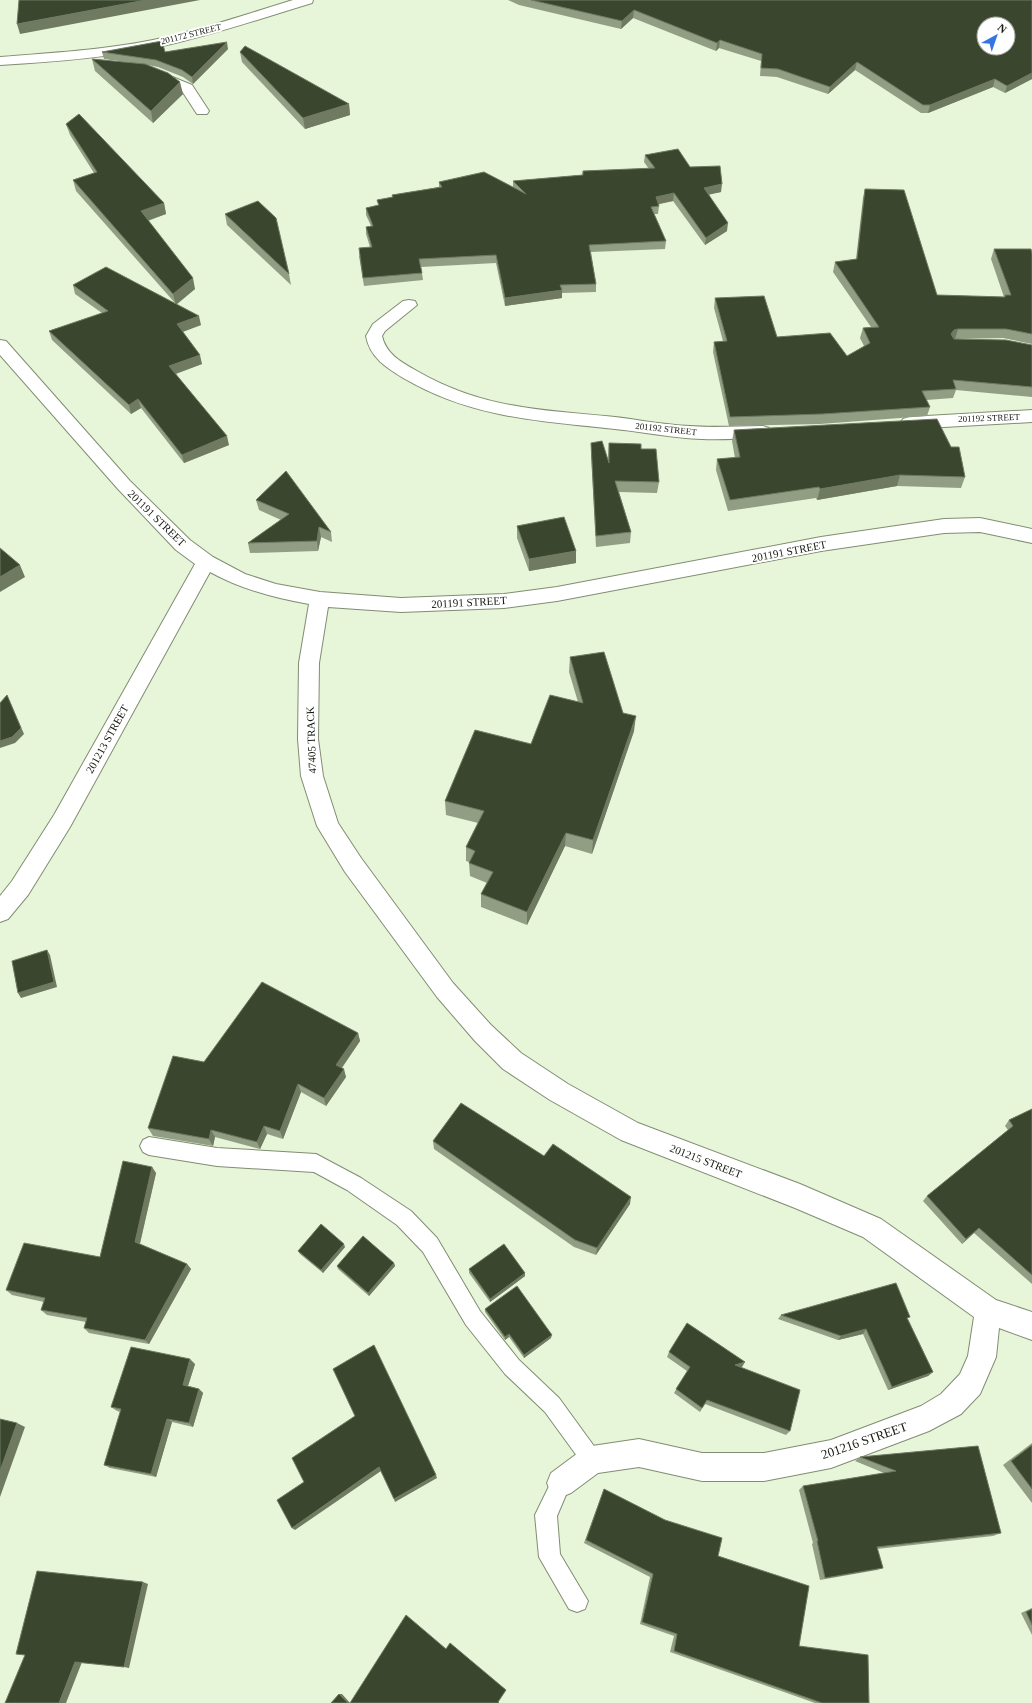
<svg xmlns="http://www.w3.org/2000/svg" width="1032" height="1703" font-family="Georgia,serif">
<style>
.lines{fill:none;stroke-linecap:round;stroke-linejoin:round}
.lane-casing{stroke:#818d73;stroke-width:2}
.street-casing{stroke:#818d73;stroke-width:2}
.lane{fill:#fff;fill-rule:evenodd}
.street{fill:#fff;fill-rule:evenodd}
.wall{fill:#919e83}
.shaded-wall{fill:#6f7a61}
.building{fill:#3b462e;stroke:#6f7a61;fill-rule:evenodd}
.labels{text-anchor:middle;stroke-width:4;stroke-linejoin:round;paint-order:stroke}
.far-street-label{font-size:9px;fill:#15190f;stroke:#fff}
.street-label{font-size:11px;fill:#15190f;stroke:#fff}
.near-street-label{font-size:13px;fill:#15190f;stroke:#fff}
</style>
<rect width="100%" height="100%" fill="#e7f5d8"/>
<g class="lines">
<defs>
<path id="lane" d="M149 1137 217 1148 316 1154 361 1178 411 1211 437 1238 480 1311 519 1360 559 1398 599 1453 602 1460 599 1467 592 1470 585 1467 545 1412 505 1374 466 1325 423 1252 397 1225 347 1190 314 1172 217 1166 149 1155 143 1152 140 1146 143 1140Z
M561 1473 568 1476 571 1483 557 1516 560 1554 588 1601 585 1609 577 1612 569 1609 539 1557 535 1515 554 1476Z"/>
<path id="street" d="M293 0H313L312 3C259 19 207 37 154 48 103 58 51 62 0 65V57C51 53 103 50 153 40 201 30 247 14 293 0Z
M153 69 192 85 209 111 207 114H197L182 91 148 76 146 73 148 70Z
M409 300 415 301 417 305 385 331 382 336C386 354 401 362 417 371 483 409 542 410 615 417 640 420 665 425 690 426 715 428 739 426 763 426L769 428 772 432 769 436 763 438C743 438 723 440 702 439 673 438 644 432 615 429 540 421 472 418 405 379 387 368 370 358 366 336L373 324 403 301Z
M0 340 6 341 130 481 190 540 213 557 245 574 276 584 320 592 401 598 504 594 557 587 821 537 944 519 980 518 1032 529V543L980 532 944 533 821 551 557 601 504 608 401 612 328 607 319 663 318 739 323 776 338 823 361 858 453 983 491 1025 521 1053 568 1084 638 1123 800 1184 881 1219 996 1300 1032 1312V1340L999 1328 996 1357 980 1394 961 1414 929 1431 831 1468 764 1481H702L639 1467 598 1473 571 1493 561 1497 551 1493 547 1483 551 1473 582 1450 592 1446 639 1439 702 1453H764L831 1440 921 1406 941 1394 960 1374 968 1356 974 1317 863 1237 795 1208 621 1140 550 1100 503 1069 475 1041 437 997 345 872 317 826 301 776 298 739 299 663 309 604C274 598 241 589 210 572L70 827 28 895 8 919 0 922V896L12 881 54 815 195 564 176 550 118 489 0 355Z
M1032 410V422L909 429 903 427 900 423 903 419 909 417Z"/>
</defs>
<!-- lane casing -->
<use href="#lane" class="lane-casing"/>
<!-- street casing -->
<use href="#street" class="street-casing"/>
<!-- lane -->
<use href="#lane" class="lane"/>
<!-- street -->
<use href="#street" class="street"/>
</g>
<!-- wall -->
<path class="wall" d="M508 0H1032V79L1005 93 993 87 928 113H921L855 70 828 94 777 77 760 76 761 61 719 48 716 51 633 18 621 29 519 5Z
M228 49 193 84 183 77 158 67 148 65 183 94 153 123 95 71 92 59 134 63 104 59 102 52H165Z
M240 52 349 104 350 115 305 129 242 62Z
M66 124 164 203 166 214 148 221 195 289 176 304 201 325 183 332 202 364 176 374 229 445 184 463 141 408 131 414 52 340 49 331 102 313 75 294 73 285 175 303 76 191 73 180 94 173 70 135Z
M645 155 690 167 721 192 709 194 727 231 705 245 673 201 658 204 659 206 658 214H654L666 241 665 249 591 252 596 284V292L562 293V298L505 306 496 263 421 267 423 280 364 286 359 256 370 247 366 234V227L371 226 366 215V208L378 205 377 200 392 198V195L439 187V182L513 187V181L582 175 583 171 649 169 644 162Z
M865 189 937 295 1004 297 991 259 994 249 1032 254V344L1003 338 954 339 1032 345V397L956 390 953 398 926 400 930 407 927 416 820 424 729 426 713 352 714 342 723 341 714 308 715 298 777 337 847 356 864 346 860 338 863 328 871 327 833 272 835 262 856 259 863 198Z
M225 214 289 274 291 285 227 225Z
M734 430 965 477 961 488 897 486 817 500 816 498 728 511 716 470 717 459 735 458 732 441Z
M591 443 608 459 609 443 641 449 659 482 657 493 619 492 631 532 630 543 596 547 591 454Z
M256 500 331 532 332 542 321 537 318 551 250 553 248 543 281 520 259 510Z
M517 526 576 563 529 571 517 538Z
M570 657 623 713 634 731 592 854 565 846 527 925 481 907V894L487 883 470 876 469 863V862L466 861V847L478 823 446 815 445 801 531 744 578 702 569 672Z
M358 1033 360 1041 342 1068 346 1077 326 1106 301 1092 283 1139 267 1134 260 1149 215 1137 213 1146 153 1136 148 1128 204 1062Z
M1032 1109V1284L974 1233 962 1244 923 1201 927 1196 1008 1130 1005 1126 1009 1120Z
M433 1141 544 1156 630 1204 596 1255 574 1247 434 1149Z
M152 1167 156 1173 140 1244 187 1264 191 1269 149 1344 89 1333 84 1328 86 1322 47 1315 41 1310 44 1302 12 1295 6 1290 100 1257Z
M345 1247 323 1273 300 1254 298 1251Z
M394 1263 395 1266 369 1296 338 1269 337 1266Z
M469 1269 525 1273V1276L490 1302 469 1273Z
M485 1309 551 1338 524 1358 509 1337 505 1340 485 1312Z
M781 1315 908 1319 933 1372 928 1376 888 1390 863 1334 838 1340 778 1319Z
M669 1352 742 1367H740L790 1431 786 1435 705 1404 700 1412 674 1393 687 1371 667 1357Z
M195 1364 188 1386 199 1389 203 1393 193 1427 172 1422 156 1477 110 1468 104 1465 121 1412 117 1411 111 1407Z
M1032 1443V1503L1003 1465Z
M978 1446 1001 1533 993 1536 877 1549 883 1568 877 1570 820 1580 812 1544 813 1543 799 1490 803 1486 884 1473 855 1461 860 1457Z
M604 1489 718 1556 799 1646 869 1703H815L670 1652 674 1636 640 1624 650 1577 584 1543Z
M1032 1608V1635L1021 1613Z"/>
<!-- shaded-wall -->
<path class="shaded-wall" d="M146 0H200L20 34 17 24Z
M634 10 633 18 621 29 622 21Z
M720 40 719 48 716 51 717 43Z
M227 42 228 49 193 84 192 77Z
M857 62 855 70 828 94 830 87Z
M1032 73V79L1005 93 1007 86Z
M995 79 993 87 928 113 930 105Z
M180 82 183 94 153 123 151 111Z
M349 104 350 115 305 129 303 118Z
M722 184 721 192 703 196 704 188Z
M674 193 673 201 655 205 656 197Z
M164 203 166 214 143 222 141 211Z
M728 223 727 231 705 245 706 238Z
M193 278 195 289 176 305 173 294Z
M562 290V298L505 306V298Z
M199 316 201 325 179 333 177 324Z
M958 329 955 339 951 340V334L954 330Z
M200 355 202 364 172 375 169 366Z
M138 399 141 408 131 414 129 405Z
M227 436 229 445 184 463 182 455Z
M900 475 897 486 817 500 820 489Z
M319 527 321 537 318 551 317 541Z
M576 551V563L529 571V559Z
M20 565 25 577 0 592V577Z
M7 695 24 734 15 743 0 748V741Z
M636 716 634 731 592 854 593 840Z
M566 833 565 846 527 925V912Z
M47 950 50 955 57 987 21 998 18 993Z
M358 1033 360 1041 338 1073 336 1065Z
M344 1069 346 1077 326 1106 324 1098Z
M298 1084 301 1092 283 1139 280 1131Z
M264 1126 267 1134 260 1149 257 1142Z
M211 1130 215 1137 213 1146 209 1139Z
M152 1167 156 1173 139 1247 135 1242Z
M631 1197 630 1204 596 1255 597 1248Z
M979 1228 974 1233 962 1244 966 1239Z
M344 1244 345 1247 323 1273 321 1270Z
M394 1263 395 1266 369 1296 368 1293Z
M187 1264 191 1269 149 1344 145 1340Z
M525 1273V1276L490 1302V1299Z
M866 1329 863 1334 838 1340 841 1336Z
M509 1334V1337L505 1340V1337Z
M552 1335 551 1338 524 1358V1355Z
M190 1359 195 1364 187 1389 183 1385Z
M745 1362 742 1367 732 1370 735 1365Z
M933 1372 928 1376 888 1390 892 1387Z
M199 1389 203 1393 193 1427 189 1423Z
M167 1419 172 1422 156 1477 151 1474Z
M17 1423 25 1427 0 1497V1471Z
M379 1467 381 1471 295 1530 292 1528Z
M436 1475 437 1478 395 1502 394 1499Z
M143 1582 148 1584 129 1668 124 1667Z
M75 1662H82L66 1703H59Z
M339 1694H342L350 1703H348Z"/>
<!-- building -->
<path class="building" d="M19 0H146L17 24Z
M531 0H1032V73L1007 86 995 79 930 105H923L857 62 830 87 778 69 761 68 762 54 720 40 717 43 634 10 622 21ZM984 24H1008V48H984Z
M162 41 165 52 227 42 192 77 182 70 156 60 102 52Z
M245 46 349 104 303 118 240 52Z
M92 59 145 64 168 73 180 82 151 111Z
M79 114 164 203 141 211 193 278 173 294 73 180 97 172 66 124Z
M678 149 690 167 720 166 722 184 704 188 728 223 706 238 674 193 656 197 659 206 651 207 666 241 589 245 596 284 560 285 562 290 505 298 496 255 419 259 422 273 363 278 359 248 372 247 366 227 373 226 366 208 379 205 377 200 393 197 392 195 442 187 439 182 484 172 526 194 513 181 583 175V171L655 168 645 155Z
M865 189 904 190 937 295 1005 297V295H1011L994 249H1031L1032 254V334L1006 329H958L954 330 951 334 954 339 1006 340 1032 345V387L953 380 956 389 922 391 930 407 822 414 730 417 714 342 727 341 715 298 764 296 777 337 830 333 847 356 870 343 863 328 879 327 835 262 857 259Z
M258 201 276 218 289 274 225 214Z
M106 267 199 316 177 324 200 355 169 366 227 436 182 455 138 399 129 405 49 331 108 311 73 285Z
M937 419 951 447H959L965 477 900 475 820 489 819 487 730 500 717 459 740 457 734 430Z
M602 441 609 463V443L641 444V449H656L659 482 615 481 631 532 596 536 591 443Z
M286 471 331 532 319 527 317 541 248 543 289 514 256 500Z
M564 517 576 551 529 559 517 526Z
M0 548 20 565 0 577Z
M604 652 623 713 636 716 593 840 566 833 527 912 481 894 493 872 469 863 475 851 466 847 484 811 445 801 475 730 531 744 550 695 583 703 570 657Z
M7 695 21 728 12 737 0 741V703Z
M47 950 54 982 18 993 12 961Z
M262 982 358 1033 336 1065 344 1069 324 1098 298 1084 280 1131 264 1126 257 1142 211 1130 209 1139 148 1128 173 1056 204 1062Z
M461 1103 544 1156 553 1144 631 1197 597 1248 575 1240 433 1141Z
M1032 1109V1275L979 1228 966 1239 927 1196 1013 1126 1009 1120Z
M123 1161 152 1167 135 1242 187 1264 145 1340 84 1328 87 1318 41 1310 45 1298 6 1290 24 1243 100 1257Z
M321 1224 344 1244 321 1270 298 1251Z
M363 1236 394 1263 368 1293 337 1266Z
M504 1244 525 1273 490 1299 469 1269Z
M896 1283 910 1317 907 1318 933 1372 892 1387 866 1329 841 1336 781 1315Z
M517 1286 552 1335 524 1355 509 1334 505 1337 485 1309Z
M687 1323 745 1362 735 1365 800 1390 790 1431 707 1400 702 1408 676 1389 690 1367 669 1352Z
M374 1345 436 1475 394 1499 379 1467 292 1528 277 1500 304 1482 292 1458 355 1416 333 1369Z
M131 1347 190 1359 183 1385 199 1389 189 1423 167 1419 151 1474 104 1465 121 1409 111 1407Z
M0 1419 17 1423 0 1471Z
M1032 1445V1489L1011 1461Z
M978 1446 1001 1533 877 1547 883 1568 825 1578 817 1541H818L803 1486 896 1471 860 1457Z
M604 1489 665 1520 722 1538 718 1556 809 1586 799 1646 868 1655 869 1703H822L674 1651 677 1634 642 1622 653 1574 586 1540Z
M37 1571 143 1582 124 1667 75 1662 59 1703H5L25 1655 16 1654Z
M1032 1609V1625L1026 1612Z
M406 1615 446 1649 450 1643 506 1690 498 1702 499 1703H350Z
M339 1694 348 1703H331Z"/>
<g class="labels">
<!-- far-street labels -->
<g class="far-street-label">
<text transform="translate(191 34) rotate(-14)" y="3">201172 STREET</text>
<text transform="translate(989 418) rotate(-2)" y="3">201192 STREET</text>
<text transform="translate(666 429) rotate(6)" y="3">201192 STREET</text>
</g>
<!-- street labels -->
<g class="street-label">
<text transform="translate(157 518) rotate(44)" y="4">201191 STREET</text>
<text transform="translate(789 551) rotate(-11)" y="4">201191 STREET</text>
<text transform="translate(469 602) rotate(-3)" y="4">201191 STREET</text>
<text transform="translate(107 739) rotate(-61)" y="4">201213 STREET</text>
<text transform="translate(311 740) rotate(-92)" y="4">47405 TRACK</text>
<text transform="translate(706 1161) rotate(21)" y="4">201215 STREET</text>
</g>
<!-- near-street labels -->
<g class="near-street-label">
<text transform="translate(864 1440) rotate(-19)" y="5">201216 STREET</text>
</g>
</g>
<!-- north arrow -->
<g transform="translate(996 36) rotate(40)"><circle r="19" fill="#ffffff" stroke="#a1a39f"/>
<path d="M0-3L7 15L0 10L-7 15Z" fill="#3676e4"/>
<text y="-6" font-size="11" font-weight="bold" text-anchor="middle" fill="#15190f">N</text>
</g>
</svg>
